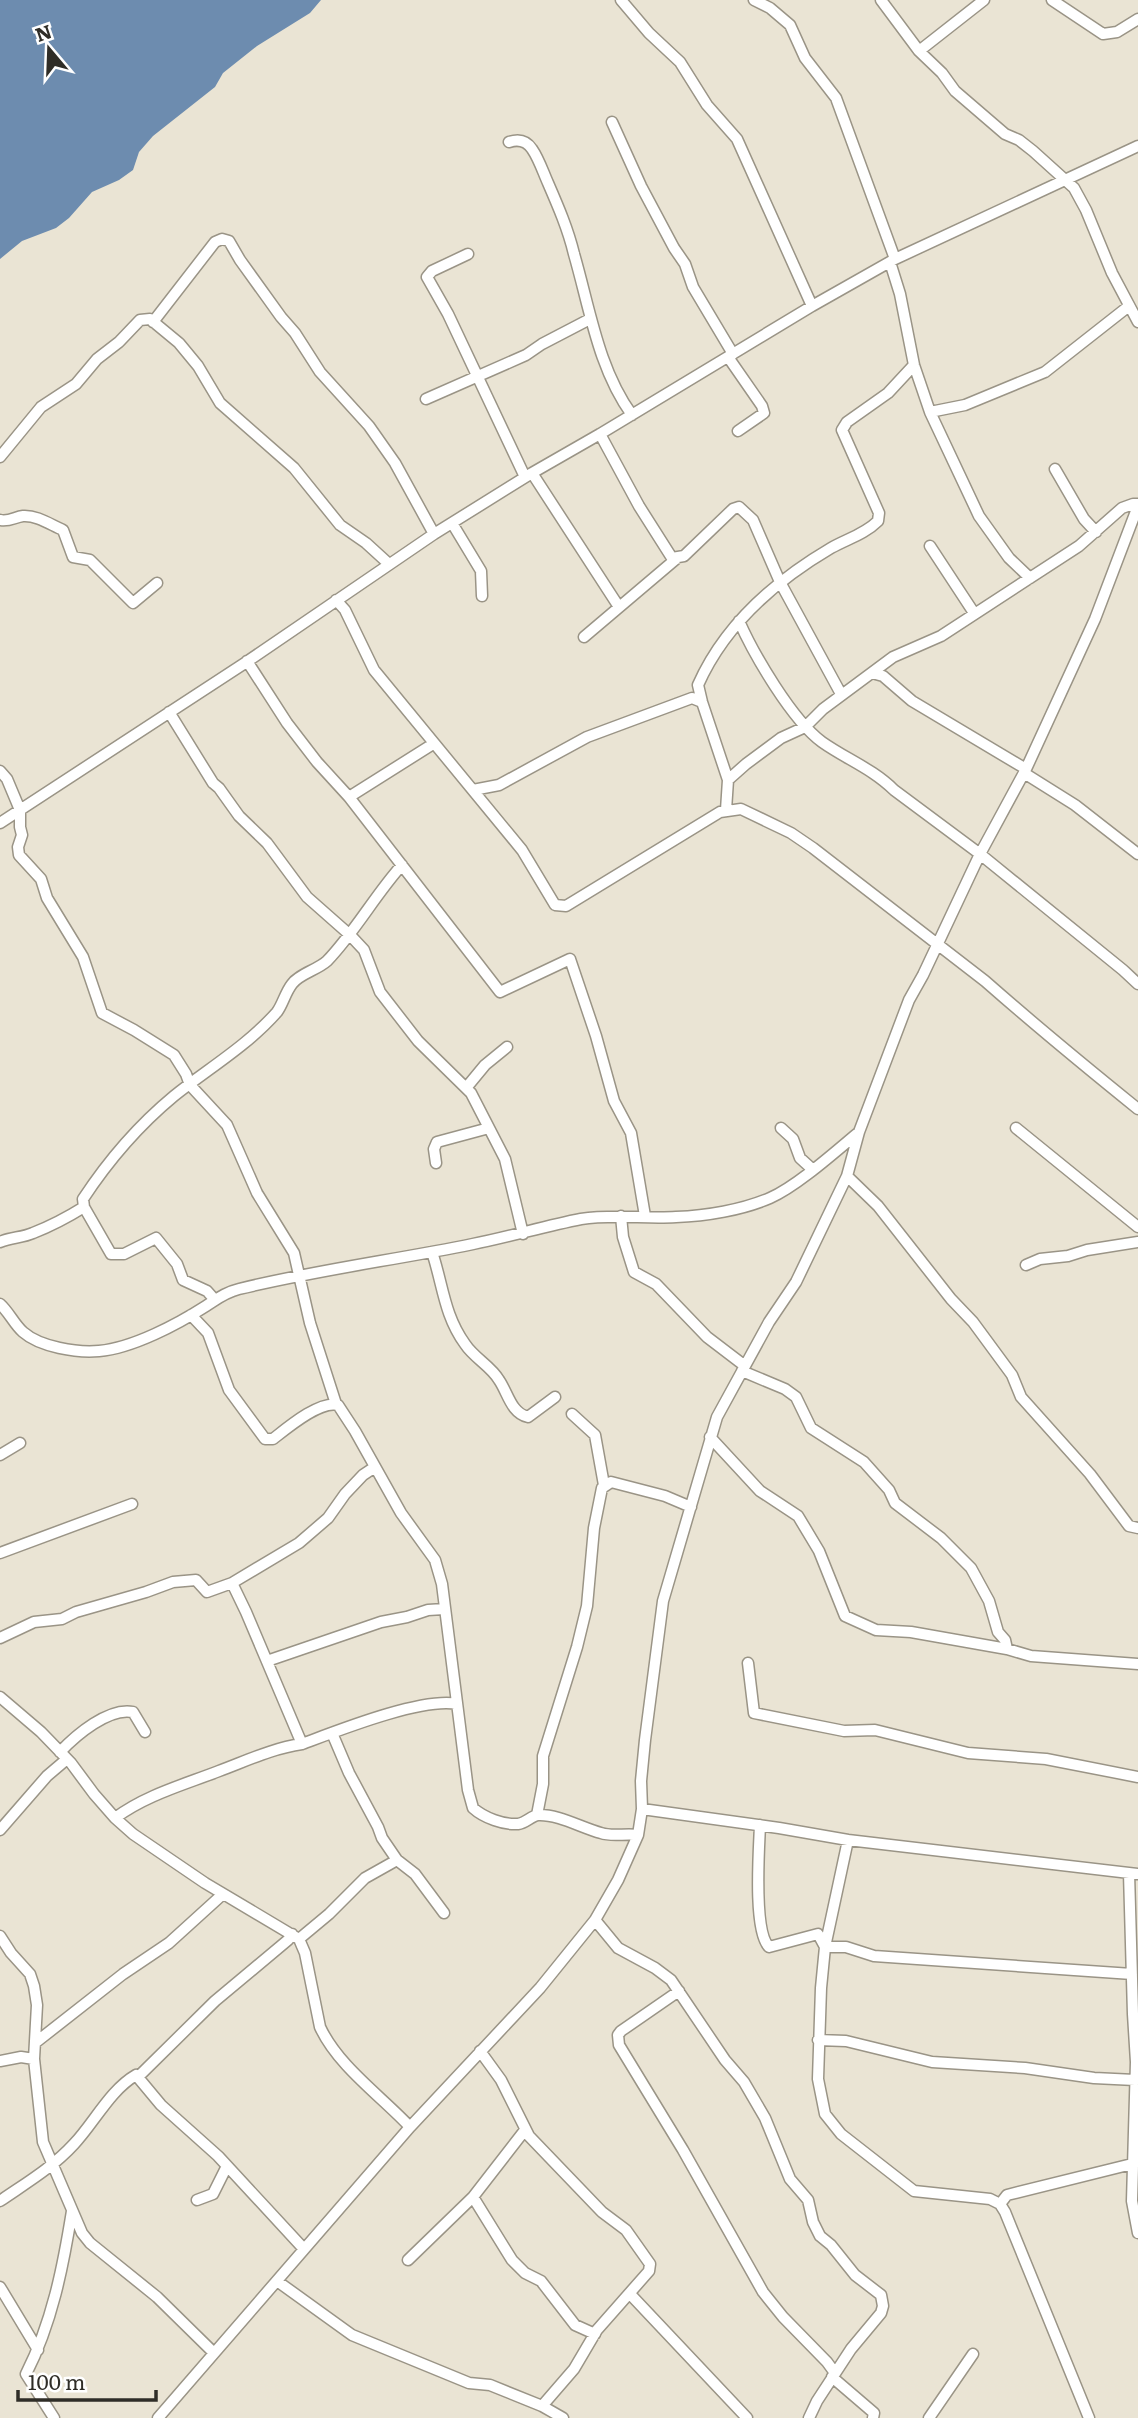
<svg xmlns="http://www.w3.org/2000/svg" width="1138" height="2418" font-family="Literata,serif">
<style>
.water{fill:#6d8caf}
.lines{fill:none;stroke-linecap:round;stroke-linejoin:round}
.minor-casing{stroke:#9a9486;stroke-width:13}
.minor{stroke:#fff;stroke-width:10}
</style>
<rect width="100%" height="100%" fill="#eae4d4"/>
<!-- water -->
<path class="water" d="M0 0H321L310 13 257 46 223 73 215 87 153 136 139 152 133 170 119 180 92 192 69 218 56 228 22 241 0 259Z"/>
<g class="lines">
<defs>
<path id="minor" d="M621 0 649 33 680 62 707 105 737 139 812 306
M754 0 770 8 790 25 805 58 836 98 895 259
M881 0 919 51 942 73 955 91 1005 134 1019 140 1033 151 1074 188 1086 210 1112 273 1138 322
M1052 0 1103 34 1117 32 1138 19
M919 51 984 0
M612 122 641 186 674 248 685 264 693 287 733 354
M509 142C518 139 526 140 532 149 539 159 543 172 548 183 558 206 568 229 574 254 590 309 598 368 632 415
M468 254 432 271 427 277 448 314 525 477
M890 262 900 294 914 365 930 412 979 516 1009 558 1030 578
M153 322 215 242 222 239 229 241 240 260 281 317 295 333 320 372 369 426 395 463 434 534
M728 357 762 406 764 413 738 431
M426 399 526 355 542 344 590 319
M930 412 965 405 1045 372 1129 306
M600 434 639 506 672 558 684 556 733 509 739 507 753 520 780 582 841 694
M0 457 41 407 76 384 97 359 119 342 140 320 150 319 179 343 198 366 220 403 294 468 340 525 366 543 389 564
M1055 469 1084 519 1096 532
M532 473 619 607
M0 520C9 522 15 517 23 516 37 515 51 525 63 530L73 557 90 560 133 603 157 583
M452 523 481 571 482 596
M930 546 974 613
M336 600 345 610 374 670 522 850 555 905 566 906 720 812 741 809 791 833 813 848 985 981C1035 1025 1086 1067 1138 1109
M739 621C754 655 792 720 822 742 846 759 873 769 894 790L980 854 1123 970 1138 984
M584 637 676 559
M247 661 287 723 317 762 349 797 500 992 570 959 596 1036 614 1101 631 1133 645 1216
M872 673 883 676 912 701 1026 769
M169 712 213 783 219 788 239 816 267 843 307 897 350 935 364 950 380 992 418 1041 471 1093 505 1159 523 1234
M0 771 7 779 20 810V827L22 835 18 847 19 855 41 879 47 898 83 957 102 1013 134 1030 174 1055 186 1074 190 1085 227 1125 257 1193 294 1253 310 1323 336 1404
M1024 773 1075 805 1138 854
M728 780 746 764 781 738 805 727 823 709 893 657 941 636 1079 546 1122 508 1133 504H1138
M473 790 499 785 587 737 692 698 702 702
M349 797 433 744
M726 810 728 780 702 702 698 685C725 624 775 581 831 548 847 539 865 534 878 521L879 513 842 430 847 422 888 393 914 365
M0 823 245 663 434 534 532 473 600 434 812 306 895 259 1138 146
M466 1088 485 1065 507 1047
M781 1128 793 1139 800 1158 812 1169
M1016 1128 1138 1227
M436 1163 434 1149 437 1142 489 1128
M847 1176 878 1206 951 1299 973 1322 1012 1375 1021 1397 1090 1474 1129 1526 1138 1528
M84 1207 83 1199C108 1161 139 1125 174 1096 209 1068 247 1046 277 1012 283 1004 285 993 292 984 299 974 317 970 327 961 355 932 375 895 402 865
M621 1216 623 1237 634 1272 656 1284 707 1337 745 1366
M0 1242C11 1237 22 1238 33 1233 51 1226 68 1217 84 1207L111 1254H124L156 1238 177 1264 183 1280 207 1291 215 1300
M432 1252C443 1285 444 1315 465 1344 474 1358 491 1366 499 1380 508 1393 511 1413 528 1417L555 1397
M1026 1265 1040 1259 1068 1256 1087 1250 1138 1242
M0 1304C9 1312 14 1324 23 1332 40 1347 77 1353 99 1351 133 1348 178 1324 206 1306 217 1299 226 1292 239 1289 316 1270 395 1260 473 1244 509 1237 545 1226 581 1219 613 1214 645 1219 676 1217 706 1216 742 1210 770 1198 797 1186 835 1152 859 1132
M191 1315 208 1333 229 1390 265 1439H273C287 1428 320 1400 338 1405L355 1431 401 1513 435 1560 442 1584 468 1790 473 1808C484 1818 504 1825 518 1824 526 1823 531 1816 538 1815 558 1814 582 1828 601 1833 612 1837 626 1833 638 1835
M742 1371 785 1389 796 1397 811 1428 864 1462 889 1490 895 1503 941 1538 971 1568 989 1601 998 1632 1005 1640 1007 1649 1031 1656 1138 1664
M572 1414 595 1435 604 1485
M710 1437 760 1491 798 1516 819 1551 845 1616 876 1630 911 1632 1007 1649
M0 1455 20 1443
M0 1553 132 1504
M232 1583 299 1543 328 1518 345 1494 363 1475 375 1467
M0 1638 34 1622 62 1619 76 1612 146 1592 173 1582 196 1580 207 1592 232 1583 246 1612 302 1744
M267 1661 381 1622 407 1617 428 1610 444 1609
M748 1663 754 1713 844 1731 875 1730 968 1753 1046 1759 1138 1777
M0 1697 41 1732 71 1763 94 1794 115 1818 133 1834 205 1883 299 1939 305 1953 320 2027C338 2066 381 2096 410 2127
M332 1733 349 1773 378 1827 382 1838 397 1860 415 1874 444 1913
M60 1752C76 1735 109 1707 133 1712L145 1732
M642 1809 779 1828 848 1840 1138 1874
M537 1815 543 1784V1756L577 1647 587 1606 594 1528 602 1488 611 1482 665 1496 691 1507
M115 1818C146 1795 183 1785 219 1771 246 1761 273 1748 302 1744 337 1731 422 1697 457 1704
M760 1825C759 1850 753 1931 769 1947L818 1934 825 1947H846L874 1956 1132 1974
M0 1830 47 1776 67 1759
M848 1840 825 1947 821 1988 818 2079 825 2114 841 2134 914 2191 990 2199 1000 2204 1005 2212 1089 2418
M1129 1873 1133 2014 1136 2062 1132 2201 1138 2233
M595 1920 618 1948 655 1968 671 1980 725 2060 744 2082 765 2118 790 2179 808 2200 813 2222 820 2236 831 2245 855 2275 881 2295 883 2306 881 2313 851 2349 817 2401 809 2418
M0 1936 11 1953 30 1974 34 1986 37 2005 34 2059 43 2142 82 2233 90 2243 157 2297 214 2353
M299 1939 329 1914 365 1878 397 1860
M679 1991 621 2031 618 2035 619 2045 683 2150 763 2292 783 2317 827 2362 835 2373
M818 2040 846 2041 932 2062 1025 2068 1094 2078 1135 2080
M35 2043 123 1974 169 1943 223 1894
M480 2051 501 2080 529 2136 602 2212 626 2230 650 2264 649 2271 597 2330 574 2369 542 2406 563 2418
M0 2061 21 2057 34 2059
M139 2076 215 2001 288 1940 292 1934
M525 2130 473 2197 512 2260 525 2273 541 2281 575 2325 595 2334
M197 2200 213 2194 227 2166
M0 2201C26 2183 52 2168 74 2144 94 2123 110 2090 136 2075L161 2105 218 2156 303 2248
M1000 2204 1007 2195 1136 2163
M408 2260 473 2197
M277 2281 352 2335 469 2383 490 2385 542 2406
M0 2287 38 2350
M630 2294 747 2418
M832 2377 874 2413 873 2418
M54 2418 26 2374C52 2323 63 2267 72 2211
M158 2418 410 2127 540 1988 595 1920 618 1880 638 1835 642 1809 641 1781 645 1740 663 1601 717 1417 769 1322 796 1282 847 1176 859 1132 909 1000 923 975 980 854 1026 769 1095 619 1138 506
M929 2418 973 2354"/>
</defs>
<!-- minor casing -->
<use href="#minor" class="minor-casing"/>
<!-- minor -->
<use href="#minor" class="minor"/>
</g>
<!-- north arrow -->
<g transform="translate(49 49) rotate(341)" stroke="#ffffff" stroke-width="5" paint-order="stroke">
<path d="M0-5L12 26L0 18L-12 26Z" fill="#2f2d27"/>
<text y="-10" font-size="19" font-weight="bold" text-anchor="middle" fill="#2f2d27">N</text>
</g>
<!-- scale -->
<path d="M18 2390v10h138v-10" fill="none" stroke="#2f2d27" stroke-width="3.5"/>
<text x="28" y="2390" font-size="21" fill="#2f2d27" stroke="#ffffff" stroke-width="5" paint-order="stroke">100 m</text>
</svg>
